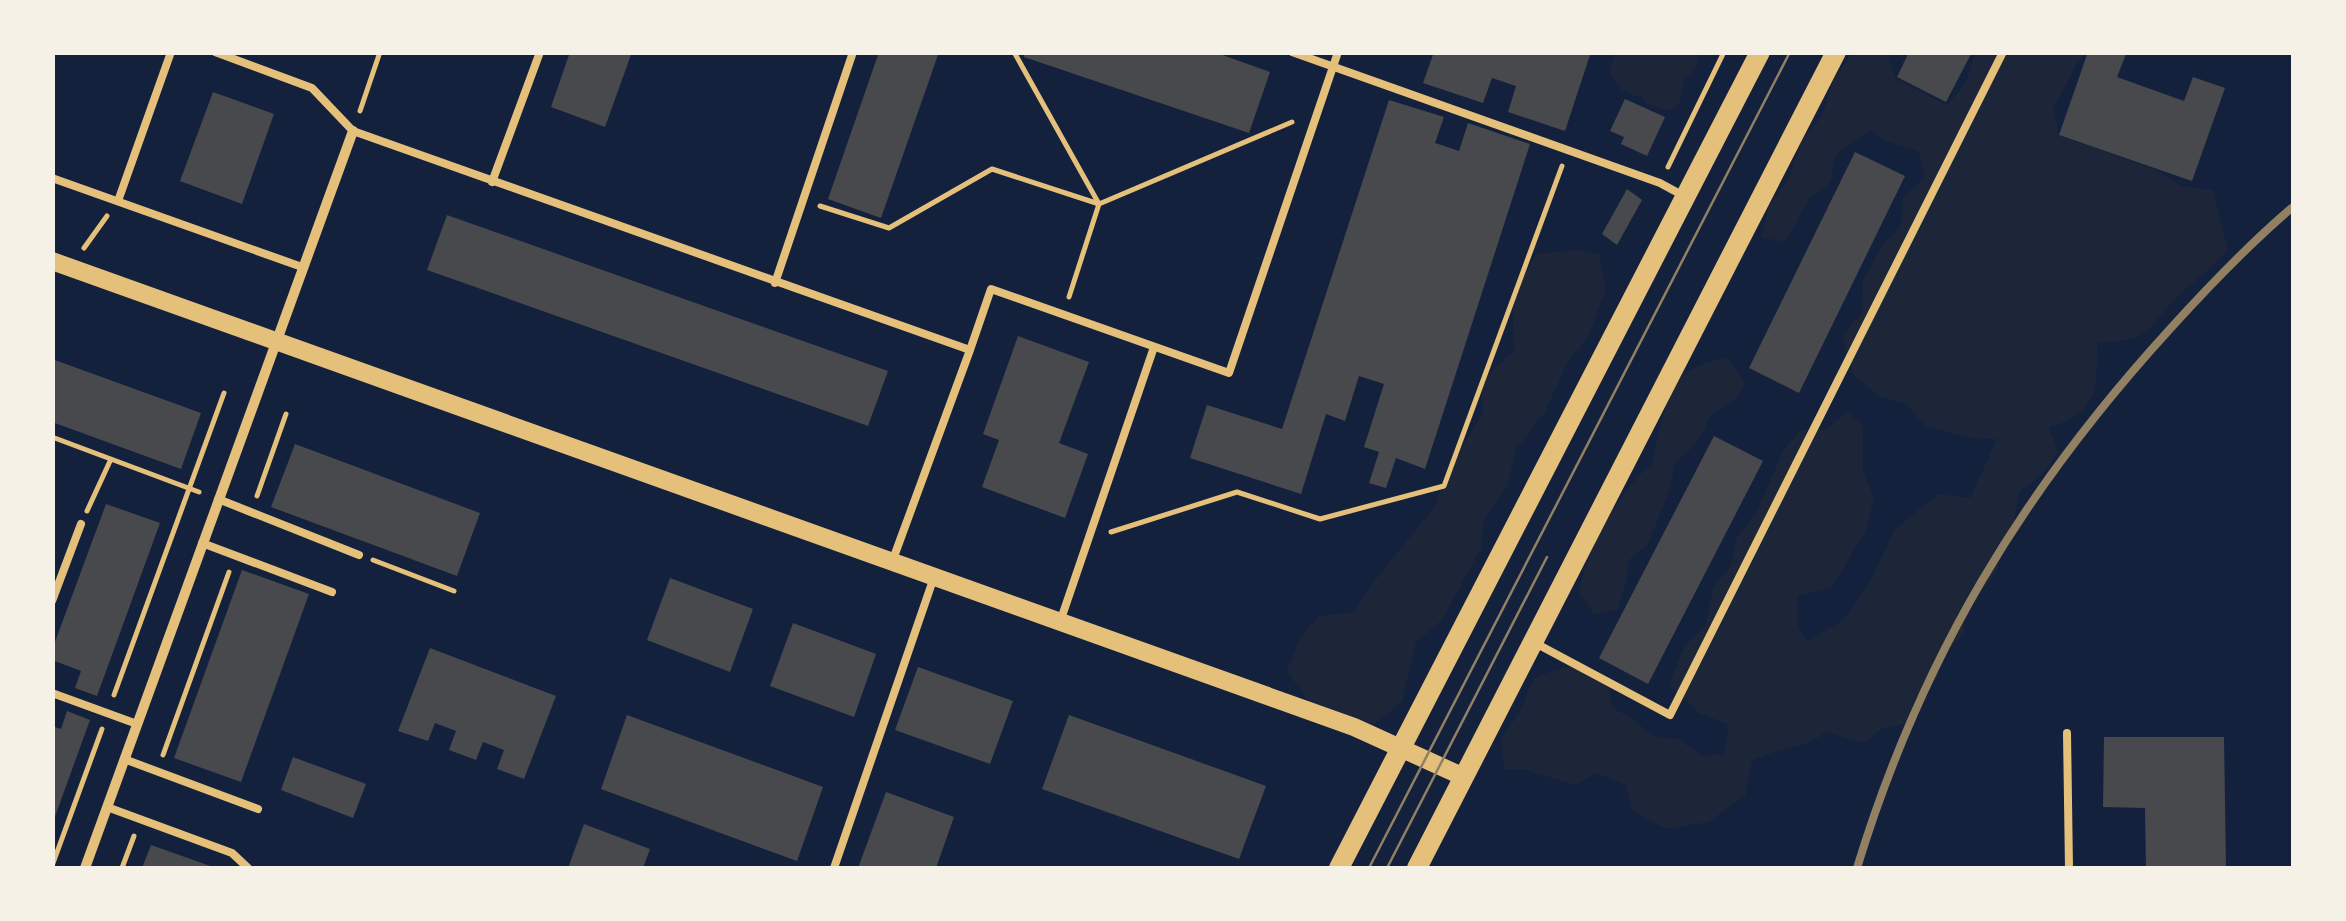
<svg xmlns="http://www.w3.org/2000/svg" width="2346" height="921" font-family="'Source Sans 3',sans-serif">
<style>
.green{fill:#1d2539}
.building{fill:#48494c}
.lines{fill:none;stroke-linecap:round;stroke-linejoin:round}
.path{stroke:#e5c07b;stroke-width:5}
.service{stroke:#e5c07b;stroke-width:8}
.minor{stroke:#e5c07b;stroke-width:10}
.tertiary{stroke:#e5c07b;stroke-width:18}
.secondary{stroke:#e5c07b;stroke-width:20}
.tram{stroke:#918062;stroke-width:2.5}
.rail{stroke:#918062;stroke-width:8}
</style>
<rect width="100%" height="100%" fill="#14213d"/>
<!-- green -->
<path class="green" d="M1615 53V52L1705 53 1697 57 1696 67 1684 81 1680 102 1669 111 1647 104 1642 97C1624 95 1617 87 1609 70Z
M1852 53H1891L1889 57 1896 79 1947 105 1966 83 1975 53H2085C2072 69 2066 89 2053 106L2058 135 2154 169 2181 186 2213 190 2228 250C2214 267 2197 278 2181 293 2144 328 2157 342 2097 342 2097 386 2099 415 2049 427L2058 452 2043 474 2018 493 2014 526 1994 551 1999 568 1984 588 1966 601 1964 634 1946 653 1936 680 1914 699 1907 724 1883 728 1863 743 1826 732C1800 752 1780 746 1752 761L1745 796 1708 822 1667 829 1632 811 1626 785 1596 773 1575 785 1523 769H1505L1501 739 1519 713 1534 678C1564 667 1580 659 1608 678L1612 708 1628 716 1654 736 1678 739 1702 756 1724 754 1729 725 1699 713 1669 684 1684 647 1706 624 1713 588 1731 565 1737 537 1756 513 1783 451 1800 430H1824L1848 412 1863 426V471L1874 498 1865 533 1831 588 1798 596V625L1807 641 1842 621 1872 578 1894 530 1938 494 1970 498 1997 439 1970 438 1925 426 1907 405 1877 395 1854 375 1842 336 1862 313 1863 280 1883 244 1901 226 1903 197 1925 177 1918 151 1888 142 1870 130 1835 155 1831 182 1809 199 1785 242 1761 237 1769 206 1789 178 1802 140 1822 116 1833 81Z
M1577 250 1599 254 1606 290 1588 336 1567 364 1545 412 1516 449 1507 487 1484 519 1481 548 1442 620 1416 642 1402 702 1371 726 1310 704 1287 671 1300 638 1319 616 1354 612 1376 579 1435 506 1446 474 1483 412 1481 381 1514 351 1512 298 1536 254Z
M1728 357 1746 384 1732 403 1712 414 1695 445 1675 462 1671 486 1648 544 1629 560 1626 583 1617 610 1594 614 1579 593C1586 551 1619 490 1652 464 1656 445 1666 395 1678 380 1689 367 1712 361 1728 357Z"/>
<!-- building -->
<path class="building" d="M570 52H632L605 127 551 107Z
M879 52H939L881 218 828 199Z
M1025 52H1214L1270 72 1249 133 1024 57Z
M1434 52H1591L1565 131 1508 112 1516 86 1492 78 1483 103 1423 83Z
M1909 52H1972L1946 102 1897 77Z
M2088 52 2126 54 2117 77 2184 101 2193 77 2225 88 2192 181 2059 135Z
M213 92 274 114 242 204 180 181Z
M1625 99 1665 117 1647 156 1621 144 1624 137 1610 131Z
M1389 100 1444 117 1435 143 1459 151 1468 123 1530 144 1425 469 1396 458 1386 488 1369 483 1379 452 1364 447 1384 384 1359 376 1345 421 1326 414 1301 494 1190 458 1207 405 1282 429Z
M1855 152 1905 176 1799 393 1749 368Z
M1627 189 1642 200 1617 245 1602 234Z
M447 215 888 371 868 426 427 270Z
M1018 336 1089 362 1059 443 1088 454 1065 518 982 487 999 440 983 434Z
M52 359 201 413 181 469 52 422Z
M1714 436 1763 461 1648 684 1599 658Z
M295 444 480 513 457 576 271 507Z
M106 504 160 523 97 696 75 688 81 671 52 660V650Z
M242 570 309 594 241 782 174 758Z
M670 578 753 609 730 672 647 640Z
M793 623 876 654 854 717 770 686Z
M430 648 556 696 524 779 497 769 504 750 483 742 476 760 449 750 456 731 435 723 428 741 398 731Z
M918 667 1013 701 990 764 895 730Z
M67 711 90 720 53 822 52 726 61 729Z
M627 715 823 787 797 861 601 789Z
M1069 715 1266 786 1239 859 1042 789Z
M2104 737H2224L2226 868H2146L2145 808 2103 807Z
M293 757 366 784 353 818 281 790Z
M886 792 954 817 936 868H858Z
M584 824 650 849 643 868H568Z
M151 845 216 868H142Z"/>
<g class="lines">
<!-- path -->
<path class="path" d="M1014 52 1099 204 1069 297
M360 111 380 52
M1668 167 1724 52
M820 206 889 228 992 169 1099 204 1292 122
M84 248 107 216
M52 437 199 492
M257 496 286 414
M87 511 111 459
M1111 532 1237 492 1320 519 1444 486 1562 166
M373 560 454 591
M114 695 224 393
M163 755 229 572
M52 866 102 729
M122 868 134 836"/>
<!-- service -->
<path class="service" d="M215 52 312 88 353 131 970 350 991 289 1229 373 1338 52
M1292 52 1660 183 1682 195
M52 178 302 267
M492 182 540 52
M118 201 171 52
M775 283 853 52
M218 499 359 555
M202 543 332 592
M892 562 970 350
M52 601 81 524
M1060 622 1154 347
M1537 644 1670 715 2003 52
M52 693 137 724
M2067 733 2069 868
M124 759 258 809
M107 807 232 853 248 868
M834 868 933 580"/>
<!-- minor -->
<path class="minor" d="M85 868 353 131"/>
<!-- tertiary -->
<path class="tertiary" d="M52 261 1354 727 1464 777"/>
<!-- secondary -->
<path class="secondary" d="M1339 868 1760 52
M1417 868 1836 52"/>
<!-- tram -->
<path class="tram" d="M1369 868 1790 52
M1387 868 1547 557"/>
<!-- rail -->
<path class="rail" d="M1857 868C1921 658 2022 491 2170 329 2209 286 2249 244 2294 206"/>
</g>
<!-- border -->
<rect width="2346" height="921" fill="none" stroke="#f6f1e7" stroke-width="110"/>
</svg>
